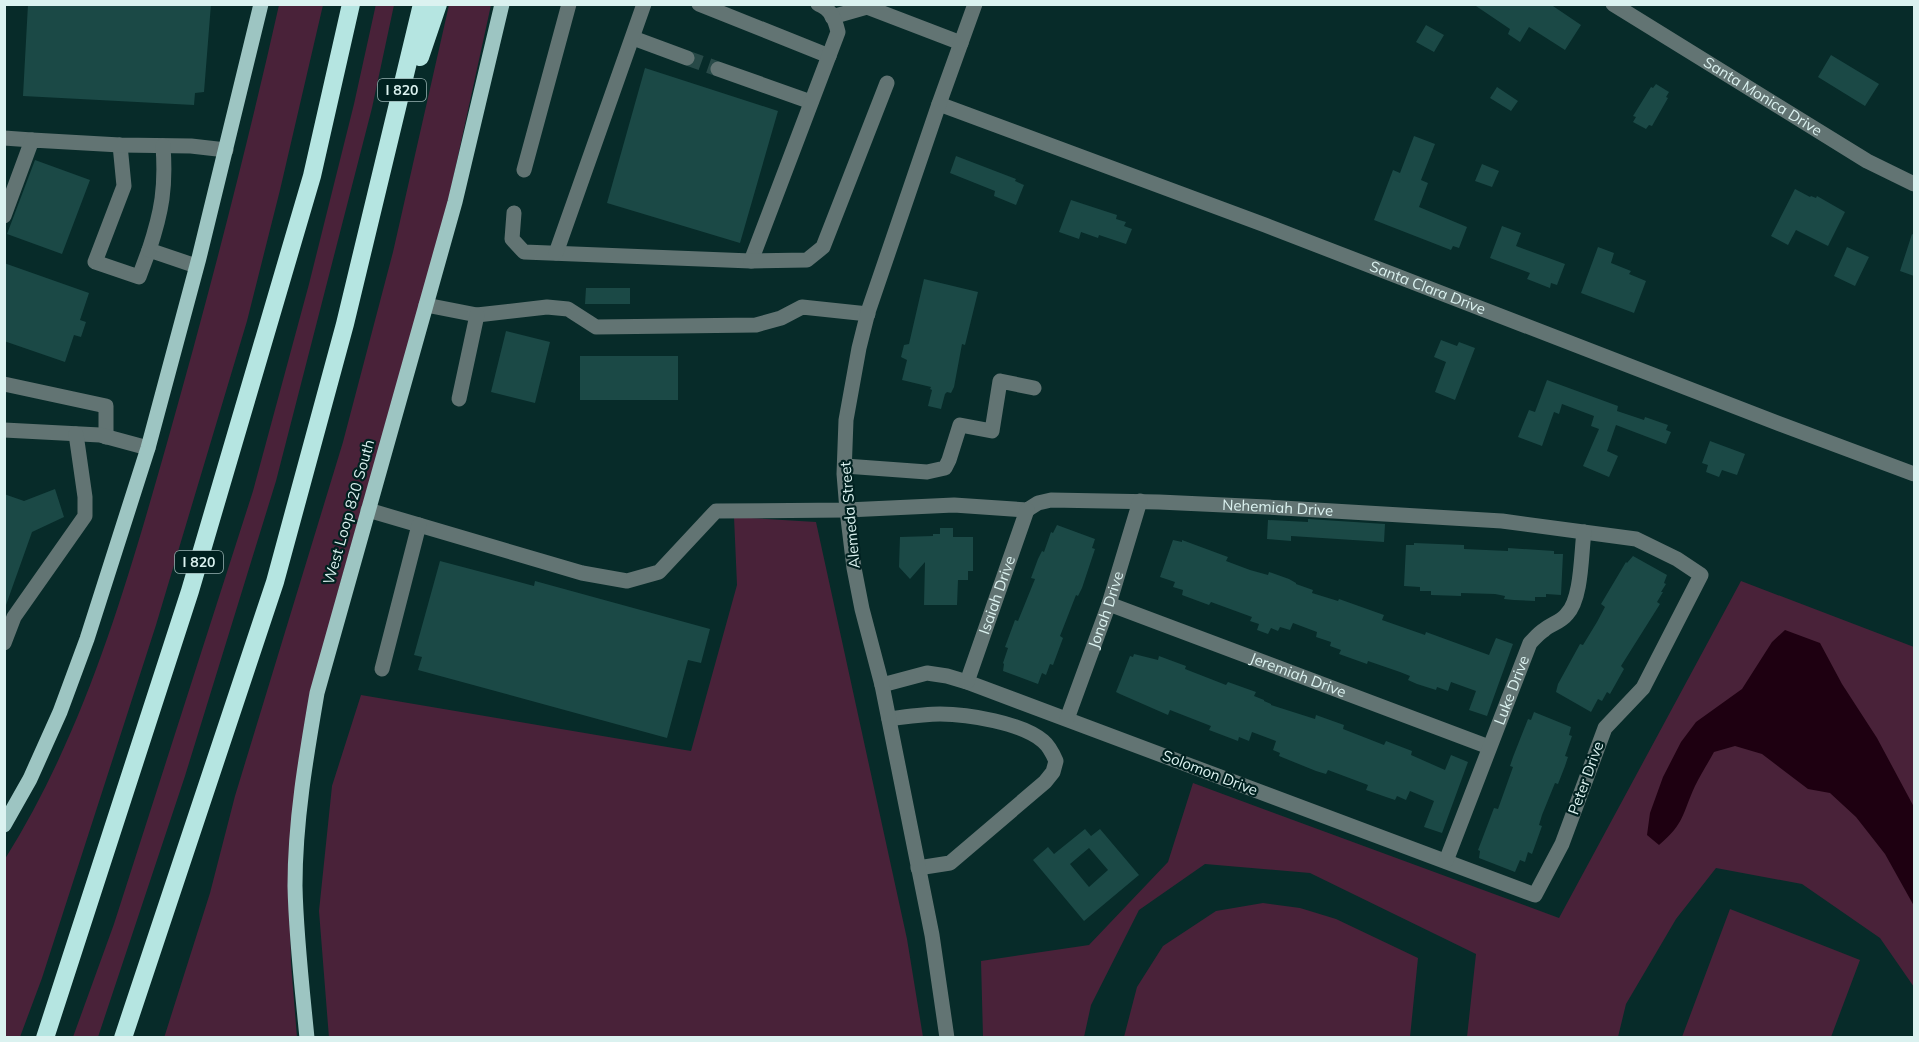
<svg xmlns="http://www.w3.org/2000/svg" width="1919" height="1042" font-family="Mulish,sans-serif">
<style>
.green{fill:#492239}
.water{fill:#1e0011}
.building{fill:#1b4946;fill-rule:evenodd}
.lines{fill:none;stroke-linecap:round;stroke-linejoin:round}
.minor-tunnel{stroke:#274947;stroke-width:15;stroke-dasharray:15 8;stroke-linecap:butt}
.minor{stroke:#627473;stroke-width:15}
.major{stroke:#9dc5c2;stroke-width:15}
.highway{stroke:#b5e5e1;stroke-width:18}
.labels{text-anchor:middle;stroke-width:4.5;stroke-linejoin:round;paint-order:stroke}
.shield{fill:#002120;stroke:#99b3b2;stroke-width:1.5}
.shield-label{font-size:14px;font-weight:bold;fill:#dbf2f0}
.street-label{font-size:15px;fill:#dbf2f0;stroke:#002120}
</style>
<rect width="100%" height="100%" fill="#072b29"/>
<!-- green -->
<path class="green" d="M376 4 394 5 372 108 276 481 185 776 98 1037H73L114 924 253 491 309 284 354 104Z
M279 5H323L280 190 247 321 156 625 42 978 20 1037H5V859C85 731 126 587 167 443 208 298 246 152 279 5Z
M449 5H491L446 211 337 595 304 727 289 884 291 964 297 1037 164 1038 210 893 235 796 343 442 393 252Z
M734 517 816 522 907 939 923 1037 329 1038 319 911 332 786 361 695 691 751 737 585Z
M1741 581 1914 647V987L1880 938 1802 884 1716 868 1676 919 1626 1004 1618 1037H1467L1476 954 1310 873 1205 864 1139 910 1091 1005 1084 1037H983L981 961 1089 945 1168 862 1193 783 1559 918Z
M1263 903 1300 908 1336 919 1418 958 1410 1037H1124L1137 987 1163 946 1216 911Z
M1730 909 1860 960 1831 1037H1682Z"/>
<!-- water -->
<path class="water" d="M1785 630 1820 643 1842 684 1877 738 1914 807V906L1885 854 1856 817 1830 793 1808 789 1762 754 1735 746 1714 752C1708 763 1701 774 1695 786 1682 814 1685 823 1659 845L1647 835 1650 813 1663 777 1681 742 1696 722 1742 689 1772 642Z"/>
<!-- building -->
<path class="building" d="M28 4H211L204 92 195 93 194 105 23 96Z
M1473 4H1550L1581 25 1565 50 1529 27 1520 42 1508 34 1510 29Z
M1426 25 1444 35 1434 52 1416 42Z
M1831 55 1879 84 1865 106 1818 77Z
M645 68 778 111 740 243 607 203Z
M1656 84 1669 92 1666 97 1668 98 1652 126 1649 125 1646 129 1633 122 1636 117 1633 116 1651 87 1653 88Z
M1497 87 1518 101 1511 111 1490 98Z
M1414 136 1435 144 1421 180 1428 183 1419 207 1467 227 1459 248 1453 246 1451 250 1374 220 1393 170 1400 173Z
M956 156 1016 179 1015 181 1024 185 1016 205 994 196 995 191 950 173Z
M35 160 90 180 62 254 7 234Z
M1482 164 1499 171 1492 187 1475 181Z
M1795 189 1810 197 1811 196 1816 198 1817 196 1845 212 1828 246 1796 230 1788 245 1771 236Z
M1071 200 1117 215 1116 219 1126 222 1124 226 1132 229 1126 244 1099 235 1098 238 1081 232 1079 239 1059 232Z
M1502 226 1521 233 1516 246 1565 264 1557 285 1551 283 1550 288 1527 279 1530 273 1490 258Z
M1912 234 1914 235V276L1900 271Z
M1598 247 1614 253 1611 263 1631 271 1629 274 1646 281 1634 313 1581 293Z
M1847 247 1869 257 1855 286 1834 276Z
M4 263 89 293 80 320 86 322 81 337 74 335 65 362 4 341Z
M924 279 978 292 965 345 962 344 954 387 951 393 947 392 945 394 941 409 928 406 932 390 930 389 931 387 902 380 907 360 901 357 904 345 909 344Z
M586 288H630V304H585Z
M506 331 550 342 535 403 491 392Z
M1441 340 1457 346 1459 342 1475 348 1455 400 1435 392 1446 362 1434 357Z
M580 356H678V400H580Z
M1547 380 1618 406 1617 411 1644 420 1645 417 1668 425 1666 430 1671 432 1666 444 1616 425 1607 451 1618 456 1609 477 1583 466 1599 429 1591 426 1594 416 1562 404 1559 414 1554 412 1542 446 1518 437 1529 410 1535 412Z
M1710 441 1745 454 1737 475 1722 470 1719 477 1706 472 1708 465 1702 463Z
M55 489 64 517 32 532 6 605H4V494L24 501Z
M1308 519 1385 524 1384 542 1291 536V541L1267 539 1268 520 1308 522Z
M1057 525 1095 539 1092 548 1095 549 1082 588 1078 596 1076 595 1060 636 1063 638 1053 665 1050 664 1046 675 1042 673 1038 684 1003 671 1004 664 1003 663 1008 648 1005 647 1015 620 1018 621 1035 579 1031 578 1038 559 1042 551 1044 552 1051 532 1053 533Z
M940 528H953V537H973V571H968V580H958L957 605H924L925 562 910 579 899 567 900 537 933 536V534H940Z
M1173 540 1182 542V540L1228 557 1226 561 1250 570 1268 575 1269 572 1289 579 1296 583V584L1313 590 1312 593 1338 601 1339 599 1384 615 1382 620 1425 635 1426 632 1489 655 1496 638 1513 644 1487 716 1469 710 1476 691 1451 682 1448 691 1437 687 1436 690 1417 684 1408 680 1410 676 1400 672 1368 661 1367 664 1339 654 1341 650 1330 646 1331 642 1316 637 1317 632 1293 623 1290 630 1280 627 1278 631 1271 628 1268 634 1257 630 1259 624 1250 621 1252 617 1211 602 1209 605 1182 595 1183 590 1173 587 1175 582 1160 577Z
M1414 543 1464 545V549L1508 551V548L1554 551V554H1563L1561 595 1546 594V597H1535V601L1514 600 1504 599 1505 596 1495 594 1461 593V596L1431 595V591H1420V587L1404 586 1406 545H1414Z
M1633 556 1667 575 1664 583 1666 584 1661 592H1663L1657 602 1660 604 1621 666 1624 669 1610 694 1607 692 1602 701 1598 699 1591 712 1556 692 1558 684 1580 644 1583 645 1597 622 1605 607 1601 604 1626 562 1627 563Z
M440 561 534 586 535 581 710 629 701 663 688 660 667 738 418 670 422 657 414 655Z
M1134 654 1158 660 1159 656 1167 659 1186 666 1185 669 1226 685 1228 682 1256 692 1254 696 1264 700V701L1271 704V705L1315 719 1316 715 1344 725 1343 729 1384 745 1386 741 1412 751 1411 755 1445 770 1451 755 1468 762 1442 833 1424 827 1434 801 1410 791 1406 800 1397 796 1395 800 1386 797 1366 790 1368 785 1328 770 1326 774 1316 771 1279 756 1280 753 1273 750 1276 741 1252 732 1249 741 1239 737 1238 741 1209 730 1211 726 1170 710 1168 715 1120 694 1116 692 1120 682 1130 656 1133 657Z
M1534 712 1571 727 1569 735 1572 736 1565 756 1568 757 1565 766 1558 784 1555 783 1542 815 1539 825 1542 826 1532 854 1528 852 1525 862 1520 860 1515 872 1479 858 1480 851 1478 850 1494 808 1498 809 1513 767 1510 766 1513 757 1528 719 1531 720Z
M1085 829 1091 836 1100 829 1139 875 1084 921 1033 860 1048 847 1054 854ZM1089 848 1108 870 1089 887 1070 864Z"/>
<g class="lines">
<!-- minor-tunnel -->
<path class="minor-tunnel" d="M687 58 718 69"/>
<!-- minor -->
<g class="minor">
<path d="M699 4 829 56"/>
<path id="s1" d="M1613 4 1867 161 1914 184"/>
<path d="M832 17 867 7 961 43"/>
<path d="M633 38 687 58"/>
<path d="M718 69 811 102"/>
<path id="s2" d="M939 104 1265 225 1780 424 1914 474"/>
<path d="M4 138 32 140"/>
<path d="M120 145 124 186 95 262 139 277 149 250 196 266"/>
<path d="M524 170 569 4"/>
<path d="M514 213 512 239 524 252 751 261 838 32C835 19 831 9 818 4"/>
<path d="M4 216 32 140 120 145 191 146 226 150"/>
<path d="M149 250C162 211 166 187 163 146"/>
<path d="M556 253 644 4"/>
<path d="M751 261 807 260 823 247 887 83"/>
<path d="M426 305 477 315 547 307 568 309 596 327 756 325 781 318 802 307 868 314"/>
<path d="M4 384 106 406V437"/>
<path d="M459 399 477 315"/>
<path d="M4 430 100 435 148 448"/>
<path d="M845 466 927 472 945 468 949 460 960 425 992 431 1000 381 1034 388"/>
<path id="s3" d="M368 510 582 573 627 581 659 572 716 511 847 510 954 505 1027 510 1038 503 1051 500 1159 502 1267 507 1502 521 1636 539 1677 559 1701 575 1643 688 1605 728 1562 844 1535 895 967 682 947 676 927 673 882 685"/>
<path id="s4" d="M1109 604 1489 747"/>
<path d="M4 643 14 617 85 516V497L76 434"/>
<path d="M382 669 419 525"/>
<path id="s5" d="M967 682 1027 510"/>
<path d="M889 719C905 717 923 714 940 714 968 714 1022 723 1043 741 1049 746 1053 754 1056 761L1053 772 1045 782 950 863 918 868"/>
<path id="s6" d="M1067 719 1109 604 1140 501"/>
<path id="s7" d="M1446 861 1530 643C1534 639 1539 633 1544 630 1551 624 1561 622 1567 614 1582 598 1581 554 1584 532"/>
<path d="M947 1038 932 935 882 685 862 609 854 568 847 510 844 474 846 420 859 348 868 312 939 104 975 4"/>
</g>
<!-- major -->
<path class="major" d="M4 825 30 779 60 712 87 639 148 448 199 258 261 4
M307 1038C302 987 296 936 295 886 295 821 306 757 317 693L455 202 502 4"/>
<!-- highway -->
<path class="highway" d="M420 57 438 4
M45 1038 190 591 312 176 351 4
M123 1038 275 582 345 324 422 4"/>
</g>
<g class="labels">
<!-- shield labels -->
<g class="shield">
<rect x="378" y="79" width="48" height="22" rx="4.5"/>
<rect x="175" y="551" width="48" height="22" rx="4.5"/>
</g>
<g class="shield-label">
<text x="402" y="95">I 820</text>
<text x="199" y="567">I 820</text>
</g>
<!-- street labels -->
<g class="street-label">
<text dy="5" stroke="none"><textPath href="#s1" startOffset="176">Santa Monica Drive</textPath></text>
<text dy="5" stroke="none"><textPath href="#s2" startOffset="522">Santa Clara Drive</textPath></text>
<text dy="5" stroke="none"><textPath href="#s3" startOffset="950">Nehemiah Drive</textPath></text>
<text transform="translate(349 512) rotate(-74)" y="5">West Loop 820 South</text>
<text transform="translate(850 515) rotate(-95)" y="5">Alemeda Street</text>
<text dy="5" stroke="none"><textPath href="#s5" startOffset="92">Isaiah Drive</textPath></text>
<text dy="5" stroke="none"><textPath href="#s6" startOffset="116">Jonah Drive</textPath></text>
<text dy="5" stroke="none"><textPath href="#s4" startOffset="202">Jeremiah Drive</textPath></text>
<text dy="5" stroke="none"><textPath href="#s7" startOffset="183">Luke Drive</textPath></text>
<text transform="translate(1210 773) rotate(21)" y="5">Solomon Drive</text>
<text transform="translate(1586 778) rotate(-70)" y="5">Peter Drive</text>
</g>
</g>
<!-- border -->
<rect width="1919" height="1042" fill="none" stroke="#dbf2f0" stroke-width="12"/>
</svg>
